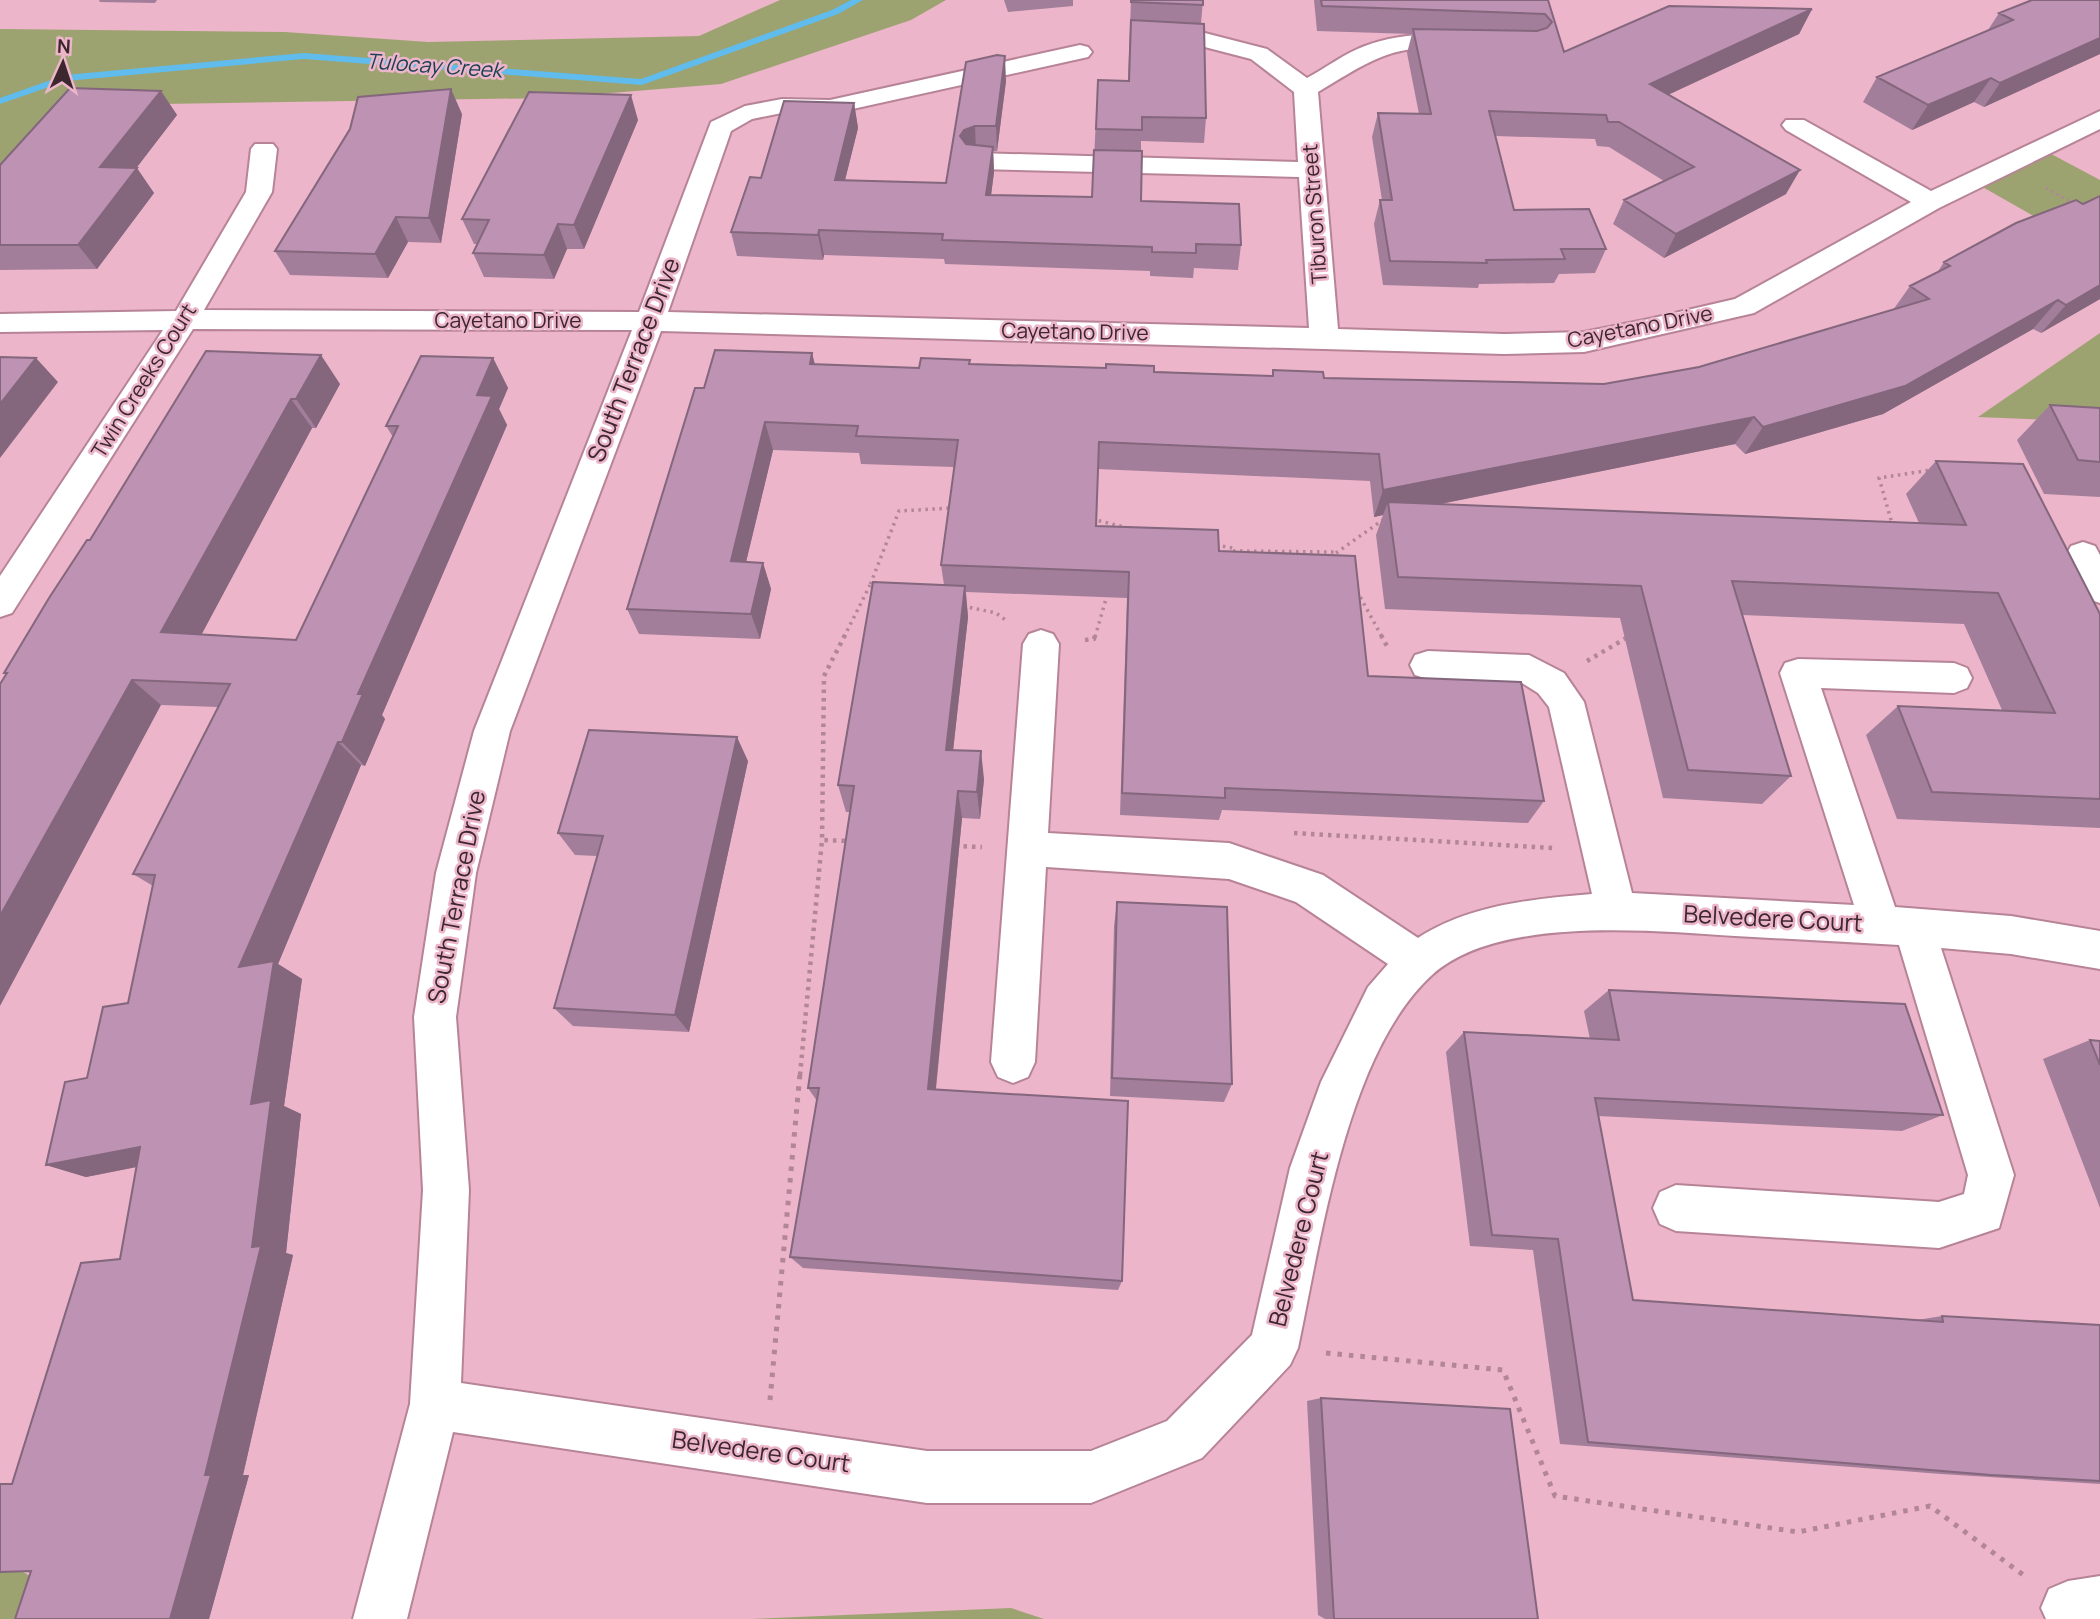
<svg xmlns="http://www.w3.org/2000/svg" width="2100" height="1619" font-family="Manrope,sans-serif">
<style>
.green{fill:#9ca370}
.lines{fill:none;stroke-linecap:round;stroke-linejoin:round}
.stream{fill:#60bced;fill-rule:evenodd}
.minor-casing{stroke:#b78396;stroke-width:4}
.path-far3{stroke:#b28696;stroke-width:2.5;stroke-dasharray:2.5 3.5;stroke-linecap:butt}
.path-far2{stroke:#b28696;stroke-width:3.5;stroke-dasharray:2.5 4.5;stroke-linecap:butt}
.path-far1{stroke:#b28696;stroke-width:4.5;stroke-dasharray:3.5 5;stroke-linecap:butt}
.path{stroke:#b28696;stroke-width:5;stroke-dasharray:4.5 7;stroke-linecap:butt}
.minor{fill:#fff;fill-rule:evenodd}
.wall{fill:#a37e9a}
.shaded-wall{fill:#84667d}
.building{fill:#bd92b3;stroke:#84667d;stroke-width:2}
.labels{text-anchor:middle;stroke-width:5;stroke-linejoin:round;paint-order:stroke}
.far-water-label{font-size:21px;font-style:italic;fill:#183f54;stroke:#ecb5c9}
.far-street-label{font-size:21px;fill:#3c272f;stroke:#ecb5c9}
.street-label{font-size:24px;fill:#3c272f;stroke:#ecb5c9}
</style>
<rect width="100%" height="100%" fill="#ecb5c9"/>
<!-- green -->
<path class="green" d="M780 0H946L911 20 721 84 550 98 97 105 0 167V29L285 32 428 42 699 36Z
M2040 148 2100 180V254L1972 181Z
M2100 333V422L1978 417Z
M0 1558 101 1619H0Z
M1011 1608 1044 1619H751Z"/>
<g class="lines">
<!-- stream -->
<path class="stream" d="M851 0H863L838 14 642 85 304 59 66 81 0 104V98L65 75 304 53 641 79 832 10Z"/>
<defs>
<path id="minor" d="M1154 30 1197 31 1267 49 1307 78C1326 68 1345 53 1365 46 1397 34 1437 31 1469 39L1473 44 1469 49C1451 54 1432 47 1414 49 1378 52 1349 74 1318 92L1338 329 1504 334 1584 332 1649 319 1735 299 1911 202 1786 130 1782 125 1786 120H1804L1931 191 2100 111V129L1939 208 1754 313 1584 352 1504 354 661 331 510 731 476 873 456 1017 469 1190 461 1383 927 1451H1091L1167 1421 1252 1335 1290 1168 1321 1082 1368 987 1388 964 1296 902 1229 879 1046 867 1035 1062 1028 1077 1013 1083 998 1077 991 1062 1023 644 1029 634 1041 630 1053 634 1059 644 1048 833 1229 843 1323 875 1418 938C1469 905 1532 899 1592 894L1549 707 1538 693 1522 683 1428 679 1415 675 1410 665 1415 655 1428 651 1529 655 1564 673 1584 702 1632 893 1854 905 1780 673 1785 663 1798 659 1954 663 1967 668 1972 678 1967 688 1954 693 1821 688 1895 907 2011 916 2100 931V969L2011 954 1941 948 2014 1175 1999 1228 1939 1248 1676 1231 1660 1224 1653 1208 1660 1192 1676 1185 1939 1202 1964 1194 1968 1175 1899 945C1844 942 1790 939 1735 936 1652 931 1498 915 1432 975 1347 1052 1321 1239 1298 1348L1290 1365 1202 1458 1091 1503H927L453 1432 407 1619H353L410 1404 423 1190 414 1017 436 873 474 731 632 330 193 329 12 613 0 617V576L163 330 0 332V314L176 311 246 192 251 149 255 144H273L277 149 272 192 204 310 639 312 711 122 745 106 782 99 830 100 1080 45 1088 47 1092 52 1088 57 830 114 782 113 752 119 731 131 668 312 1309 328 1299 177 977 169 968 166 964 161 968 156 977 153 1298 162 1294 92 1251 59 1197 45 1146 42 1142 37 1146 32Z
M2083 542 2095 546 2100 555V603L2088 599 2066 555 2071 546Z
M2100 1576V1619H2046L2041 1608 2049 1589 2068 1581Z"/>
</defs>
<!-- minor casing -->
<use href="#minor" class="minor-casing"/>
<!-- path-far3 -->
<path class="path-far3" d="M2046 188 2075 204"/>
<!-- path-far2 -->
<path class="path-far2" d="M1092 519 1124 527
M1893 527 1879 478 1931 470
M1216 545 1233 548
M1233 551 1335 552
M1336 553 1387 517
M876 586 870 585 899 511 952 508
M1357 591 1382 637
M963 606 996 613 1007 621
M844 637 870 585
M1095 637 1108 592"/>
<!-- path-far1 -->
<path class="path-far1" d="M845 635 824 676 822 840 849 841
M1381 635 1388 648
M1085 640 1094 639 1095 635
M1587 661 1628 637
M1294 833 1554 848
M955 846 982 847
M800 1075 822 840"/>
<!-- path -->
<path class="path" d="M1326 1353 1503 1370 1555 1496 1798 1532 1930 1506 2026 1577
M770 1400 800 1073"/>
<!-- minor -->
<use href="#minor" class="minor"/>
</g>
<!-- wall -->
<path class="wall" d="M99 0H157L155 3 100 2Z
M1004 0H1073V6L1008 12Z
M1131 0H1203L1201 24 1206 118 1204 143 1141 141V201L1241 245 1238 270 1194 268 1193 278 1150 276V271L945 264 944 259 824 255 823 260 737 256 731 232 761 178 854 103 858 128 845 180 946 183 966 62 1006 81 997 151H993L994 172 991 195 1092 197 1098 80 1128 81Z
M1314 0H1548L1564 52 1812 9 1799 34 1669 94 1786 194 1664 258 1613 224 1624 200 1664 181 1609 147 1597 146 1595 139 1495 136 1514 210 1606 249 1595 273 1559 274 1554 283 1479 284 1478 288 1383 285 1374 224 1380 200H1382L1372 137 1378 113 1419 114 1407 53 1412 34 1317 31Z
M2100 0V54L1984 107 1974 102 1912 130 1863 102 1877 77 1988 30 1999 13Z
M161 91 177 115 136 168 154 193 97 269 0 270V165Z
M462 114 441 243 408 242 388 278 290 275 275 251Z
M638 120 584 249H567L554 279 484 277 473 253 477 244H474L462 219Z
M1944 262 2100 299 2041 333 2033 329 1883 414 1745 454 1735 444 1441 504 1919 523 1906 494 1936 461 2100 614V828L1897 819 1866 735 1898 706 2002 710 1964 624 1742 615 1791 776 1762 804 1663 798 1620 618 1385 609 1376 535 1383 515 1374 517 1370 481 1098 469 1096 526 1219 551 1368 676 1544 801 1528 823 1222 810 1219 820 1120 815 1127 598 966 592 968 617 953 750 984 779 980 819 962 818 936 1089 1122 1281 1118 1290 803 1268 790 1257 817 1101 808 1088 850 812H846L838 785 944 585 941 565 954 467 861 464 859 453 773 450 746 562 763 563 771 589 760 639 639 634 627 609 704 388 812 353 815 364 919 368 970 364 1272 376 1273 370 1324 378 1604 384 1699 367 1893 310 1910 286 1937 273Z
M206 351 340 384 316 428H312L201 634 296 640 393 437 386 426 493 358 508 388 499 409 507 425 382 715 385 719 365 766 361 765 278 964 302 979 284 1106 301 1114 286 1253 293 1255 243 1475H249L209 1619H15L31 1571 12 1484 120 1259 137 1167 86 1177 46 1165 87 1078 128 1003 153 886 133 874 218 707 161 705 6 675 4 673 90 540Z
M2050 405 2100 408V497L2044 494 2017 440Z
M748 761 689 1032 573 1026 554 1008 597 856 575 855 558 833Z
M1117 902 1232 1084 1224 1102 1110 1096 1114 926Z
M1609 990 1943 1115 1902 1131 1598 1116 1633 1300 1917 1320 1942 1316 2100 1325V1484L1941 1474 1560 1444 1533 1250 1470 1246 1446 1052 1464 1032 1590 1039 1584 1011Z
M2090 1040 2100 1041V1208L2043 1059Z
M1321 1398 1538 1619H1325L1318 1615 1307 1401Z"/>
<!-- shaded-wall -->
<path class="shaded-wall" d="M1812 9 1799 34 1640 108 1650 84Z
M2100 38V54L1984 107 2000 83Z
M1005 56 1006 81 997 151 996 126Z
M1991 78 1974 102 1912 130 1928 105Z
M451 89 462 114 441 243 429 218Z
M161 91 177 115 118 192 100 167Z
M631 95 638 120 584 249 574 225Z
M854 103 858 128 839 204 835 180Z
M975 126 976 151 966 154 960 136 964 130Z
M993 147 994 172 988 219 986 195Z
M137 168 154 193 97 269 78 245Z
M1800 170 1786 194 1664 258 1676 234Z
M396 217 408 242 388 278 375 254Z
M558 224 567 249 554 279 544 255Z
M819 230 824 255 823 260 818 235Z
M2100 285V299L2041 333 2066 305Z
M2058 300 2033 329 1883 414 1745 454 1763 427Z
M812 353 818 381 810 364Z
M321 355 340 384 316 428 296 399Z
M36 358 58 382 0 458V404Z
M493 358 508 388 499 409 507 425 382 715 385 719 365 766 342 742 358 694 477 395Z
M291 399 312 428 189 658 161 632Z
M1754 417 1735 444 1390 514 1388 502 1383 515 1374 517 1383 490Z
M765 422 773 450 740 587 731 561Z
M763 563 771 589 760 639 751 614Z
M965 586 968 617 950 778 946 750Z
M132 680 161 705 0 1006V916Z
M737 737 748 761 689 1032 675 1015Z
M338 742 361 765 278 964 302 979 284 1106 301 1114 286 1253 293 1255 243 1475H249L209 1619H170L252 1247 251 1104 239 967Z
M981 751 984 779 980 819 977 792Z
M958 791 962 818 934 1106 928 1089Z
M140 1147 176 1159 86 1177 46 1165Z"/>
<!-- building -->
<path class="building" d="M1131 0H1203V5L1131 2Z
M1321 0H1548L1564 52 1669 6 1812 9 1650 84 1800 170 1676 234 1624 200 1694 167 1619 122H1608L1606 115 1489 111 1514 210 1589 209 1606 249H1561L1565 259 1486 260 1487 263 1390 261 1380 200H1392L1378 113 1431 114 1413 29 1537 31 1547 28 1552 22 1545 14 1322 6Z
M2032 0H2100V38L2000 83 1991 78 1928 105 1877 77 2013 20 1999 13Z
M1131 20 1204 24 1206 118 1142 117V130L1096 129 1098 80 1129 81Z
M997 55 1005 56 996 126H975L964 130 960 136 966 144 993 147 986 195 1092 197 1094 150 1142 151 1141 201 1239 204 1241 245 1196 244V253L1152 252V247L942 240 943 234 819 230 818 235 731 232 750 177 761 178 784 101 854 103 835 180 946 183 966 62Z
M70 88 161 91 100 167 137 168 78 245H0V165Z
M451 89 429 218 396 217 375 254 275 251 350 129 358 97Z
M529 92 631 95 574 225 558 224 544 255 473 253 489 220 462 219Z
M2100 196V285L2066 305 2058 300 1905 386 1763 427 1754 417 1383 490 1379 454 1099 442 1096 526 1218 530 1219 551 1355 556 1368 676 1521 682 1544 801 1225 788V798L1122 793 1129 572 941 565 958 440 856 436 858 426 765 422 731 561 763 563 751 614 627 609 695 388H704L715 350 812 353 810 364 919 368 921 358 970 360 969 364 1106 368V364L1154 366V372L1273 376V370L1323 372 1324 378 1604 384 1699 367 1929 299 1910 286 1950 266 1944 262 2016 223 2076 200 2083 204Z
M206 351 321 355 296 399H291L161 632 296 640 398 426H386L421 356 493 358 477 395 492 396 358 694H363L342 742H338L239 967 274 961 251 1104 271 1100 252 1247 261 1246 205 1475H211L170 1619H15L31 1571 0 1572V1484H12L81 1263 120 1259 140 1147 46 1165 65 1082 87 1078 103 1007 128 1003 155 875 133 874 230 684 132 680 0 916V684L7 673H4L49 598 87 540H90Z
M0 357 36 358 0 404Z
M2050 405 2100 408V462L2078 460Z
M1936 461 2023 464 2100 614V799L1932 792 1898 706 2055 713 1998 593 1732 581 1791 776 1688 770 1641 586 1398 577 1388 502 1966 525Z
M873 582 965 586 946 750 981 751 977 792 958 791 928 1089 1128 1101 1122 1281 790 1257 819 1088H808L854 786 838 785Z
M589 730 737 737 675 1015 554 1008 603 836 558 833Z
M1117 902 1227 907 1232 1084 1112 1078Z
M1609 990 1905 1004 1943 1115 1595 1098 1633 1300 1943 1322 1942 1316 2100 1325V1481L1991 1475 1588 1442 1558 1239 1492 1235 1464 1032 1619 1040Z
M2090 1040 2100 1041V1065Z
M1321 1398 1510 1409 1538 1619H1334Z"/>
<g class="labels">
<!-- far-water labels -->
<g class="far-water-label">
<text transform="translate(434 66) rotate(4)" y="7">Tulocay Creek</text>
</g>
<!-- far-street labels -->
<g class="far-street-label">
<text transform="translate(1315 214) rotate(-94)" y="7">Tiburon Street</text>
<text x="508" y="328">Cayetano Drive</text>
<text transform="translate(1640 327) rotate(-11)" y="7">Cayetano Drive</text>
<text transform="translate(1075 332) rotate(1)" y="7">Cayetano Drive</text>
<text transform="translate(144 381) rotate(-58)" y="7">Twin Creeks Court</text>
</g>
<!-- street labels -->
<g class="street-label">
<text transform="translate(634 360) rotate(-69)" y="8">South Terrace Drive</text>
<text transform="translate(457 897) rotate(-79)" y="8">South Terrace Drive</text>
<text transform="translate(1773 919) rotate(3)" y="8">Belvedere Court</text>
<text transform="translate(1299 1239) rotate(-76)" y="8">Belvedere Court</text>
<text transform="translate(761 1452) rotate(8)" y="8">Belvedere Court</text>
</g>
</g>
<!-- north arrow -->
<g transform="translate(63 63) rotate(3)" stroke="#ecb5c9" stroke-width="5" paint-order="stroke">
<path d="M0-5L12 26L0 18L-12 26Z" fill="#3c272f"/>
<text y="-10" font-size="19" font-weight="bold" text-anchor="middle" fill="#3c272f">N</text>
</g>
</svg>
